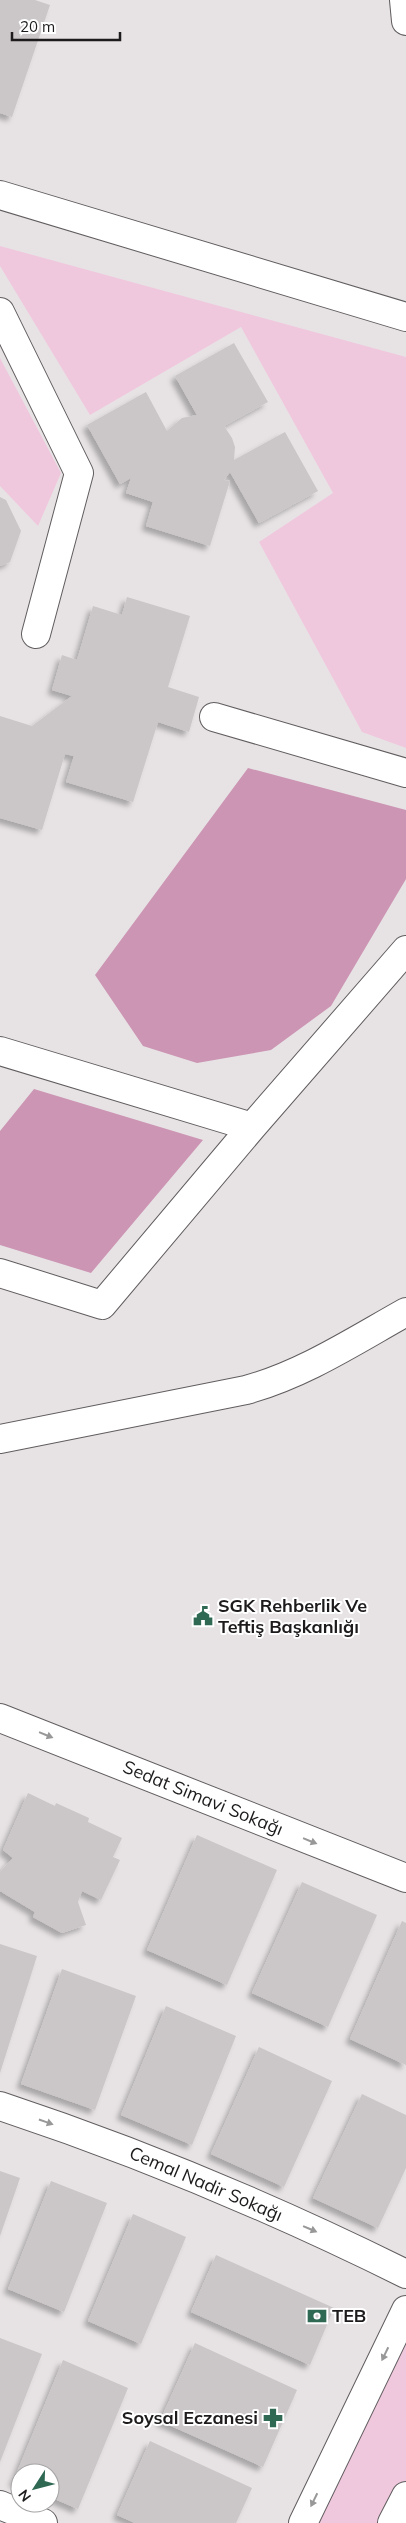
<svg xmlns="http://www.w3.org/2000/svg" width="406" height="2523" font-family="Mulish,sans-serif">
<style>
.green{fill:#f0c8dd}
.forest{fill:#cc95b3}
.building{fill:#cbc6c8;filter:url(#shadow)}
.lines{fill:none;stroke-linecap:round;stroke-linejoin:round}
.minor-casing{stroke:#615d5f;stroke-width:30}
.major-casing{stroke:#615d5f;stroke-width:30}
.minor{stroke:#fff;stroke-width:28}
.major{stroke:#fff;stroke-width:28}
.oneway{fill:#999899}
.labels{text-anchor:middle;stroke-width:4;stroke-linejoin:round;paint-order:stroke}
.poi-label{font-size:18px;font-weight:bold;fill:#1d1b1c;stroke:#fff;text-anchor:start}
.street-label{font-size:18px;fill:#1d1b1c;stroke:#fff}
</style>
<defs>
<filter id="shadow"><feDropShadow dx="-4.5" dy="4.5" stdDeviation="2.5" flood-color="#0004"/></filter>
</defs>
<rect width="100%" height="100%" fill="#e7e3e5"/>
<!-- green -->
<path class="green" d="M0 246 406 357V748L362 732 259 542 333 493 241 327 90 415 0 266Z
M0 358 61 473 38 526 0 486Z
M406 2310V2496L392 2523H303Z"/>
<!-- forest -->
<path class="forest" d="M248 768 406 810V879L331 1006 271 1050 197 1063 143 1046 95 975Z
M34 1089 203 1140 91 1273 0 1245V1131Z"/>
<!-- building -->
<path class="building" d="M0 0H35L50 5 12 117 0 113Z
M234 343 268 402 224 426 232 438 235 447 234 460 285 432 318 491 259 523 230 472 224 480 230 481 210 546 146 526 153 502 126 493 131 478 120 484 87 425 146 392 167 431 182 418 197 415 175 376Z
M0 497 6 500 21 531 10 562 0 566Z
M127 597 190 616 168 687 199 697 189 732 158 722 133 802 66 782 74 756 65 754 42 830 0 818V716L32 726 72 696 52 690 62 655 77 660 93 606 122 615Z
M28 1793 55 1806 56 1803 89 1818 88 1822 122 1838 113 1857 120 1860 101 1900 82 1891 78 1902 86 1925 62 1933 33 1917 35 1912 0 1891V1872L13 1858 3 1850Z
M197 1835 277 1870 227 1985 147 1950Z
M302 1882 377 1915 328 2027 252 1993Z
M402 1921 406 1923V2065L350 2039Z
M0 1944 37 1956 0 2073Z
M62 1969 136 1996 95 2110 21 2084Z
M166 2006 236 2036 192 2145 121 2115Z
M259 2047 332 2081 284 2187 211 2154Z
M362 2094 406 2115V2168L378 2228 313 2198Z
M0 2171 20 2178 0 2236Z
M51 2181 107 2203 64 2312 8 2289Z
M133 2214 186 2237 141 2344 88 2321Z
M216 2255 334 2308 310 2365 191 2312Z
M0 2338 42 2354 0 2462Z
M195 2343 297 2390 263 2467 160 2421Z
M63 2360 128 2388 78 2509 50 2497V2473H20V2485L13 2482Z
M150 2441 252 2488 236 2523H135L117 2515Z"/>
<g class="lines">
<defs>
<path id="minor" d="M404 0 406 21
M0 195 406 317
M0 312 79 473 36 634
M214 717 406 773
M0 1051 252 1127
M0 1273 102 1305 252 1127 406 950
M0 1439 246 1390C304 1374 354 1341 406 1312
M0 1718 406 1878
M0 2106C139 2152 275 2209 406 2274
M0 2505 43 2523"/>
<path id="major" d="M303 2523 406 2310
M392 2523 406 2496"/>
</defs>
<!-- minor casing -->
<use href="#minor" class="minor-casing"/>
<!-- major casing -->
<use href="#major" class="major-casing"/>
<!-- minor -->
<use href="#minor" class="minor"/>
<!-- major -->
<use href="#major" class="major"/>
</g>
<!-- one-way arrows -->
<defs><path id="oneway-solid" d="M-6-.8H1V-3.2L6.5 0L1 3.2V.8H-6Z" transform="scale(1.25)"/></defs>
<g class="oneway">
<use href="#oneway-solid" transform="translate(46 1735) rotate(22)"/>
<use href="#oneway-solid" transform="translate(310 1841) rotate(22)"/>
<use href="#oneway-solid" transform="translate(46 2122) rotate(19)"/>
<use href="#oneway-solid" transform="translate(310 2229) rotate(23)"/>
<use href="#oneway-solid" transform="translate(385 2354) rotate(116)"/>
<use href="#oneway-solid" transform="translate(314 2500) rotate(116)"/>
</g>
<!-- icons -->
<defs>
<symbol id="civic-bare" viewBox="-9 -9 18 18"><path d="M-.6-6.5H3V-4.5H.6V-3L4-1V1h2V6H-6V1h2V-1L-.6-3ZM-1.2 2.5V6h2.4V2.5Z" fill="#2f6953" stroke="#fff" stroke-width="2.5" paint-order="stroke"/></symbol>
<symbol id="bank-bare" viewBox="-9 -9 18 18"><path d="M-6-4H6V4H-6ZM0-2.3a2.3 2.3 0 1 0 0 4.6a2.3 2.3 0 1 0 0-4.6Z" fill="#2f6953" stroke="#fff" stroke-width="2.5" paint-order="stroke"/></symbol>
<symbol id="pharmacy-bare" viewBox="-9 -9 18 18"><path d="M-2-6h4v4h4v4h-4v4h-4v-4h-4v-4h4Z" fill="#2f6953" stroke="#fff" stroke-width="2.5" paint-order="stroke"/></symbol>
</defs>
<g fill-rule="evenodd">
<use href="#civic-bare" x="189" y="1602" width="28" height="28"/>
<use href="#bank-bare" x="303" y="2302" width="28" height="28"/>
<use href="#pharmacy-bare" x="259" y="2404" width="28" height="28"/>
</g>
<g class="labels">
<!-- poi labels -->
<g class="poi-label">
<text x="218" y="1612">SGK Rehberlik Ve<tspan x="218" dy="21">Teftiş Başkanlığı</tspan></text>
<text x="332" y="2322">TEB</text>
<text x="258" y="2424" text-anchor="end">Soysal Eczanesi</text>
</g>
<!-- street labels -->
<g class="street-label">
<text transform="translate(203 1798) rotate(22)" y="6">Sedat Simavi Sokağı</text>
<text transform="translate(206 2184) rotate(23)" y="6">Cemal Nadir Sokağı</text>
</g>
</g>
<!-- north arrow -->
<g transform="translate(35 2488) rotate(234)"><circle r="24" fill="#ffffff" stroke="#a5a4a4"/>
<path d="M0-4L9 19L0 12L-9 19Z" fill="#2f6953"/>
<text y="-8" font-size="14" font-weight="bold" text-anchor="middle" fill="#1d1b1c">N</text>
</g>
<!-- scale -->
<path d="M12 32v8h108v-8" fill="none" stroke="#1d1b1c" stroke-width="2.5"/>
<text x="20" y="32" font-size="15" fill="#1d1b1c" stroke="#ffffff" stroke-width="4" paint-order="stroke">20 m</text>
</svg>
